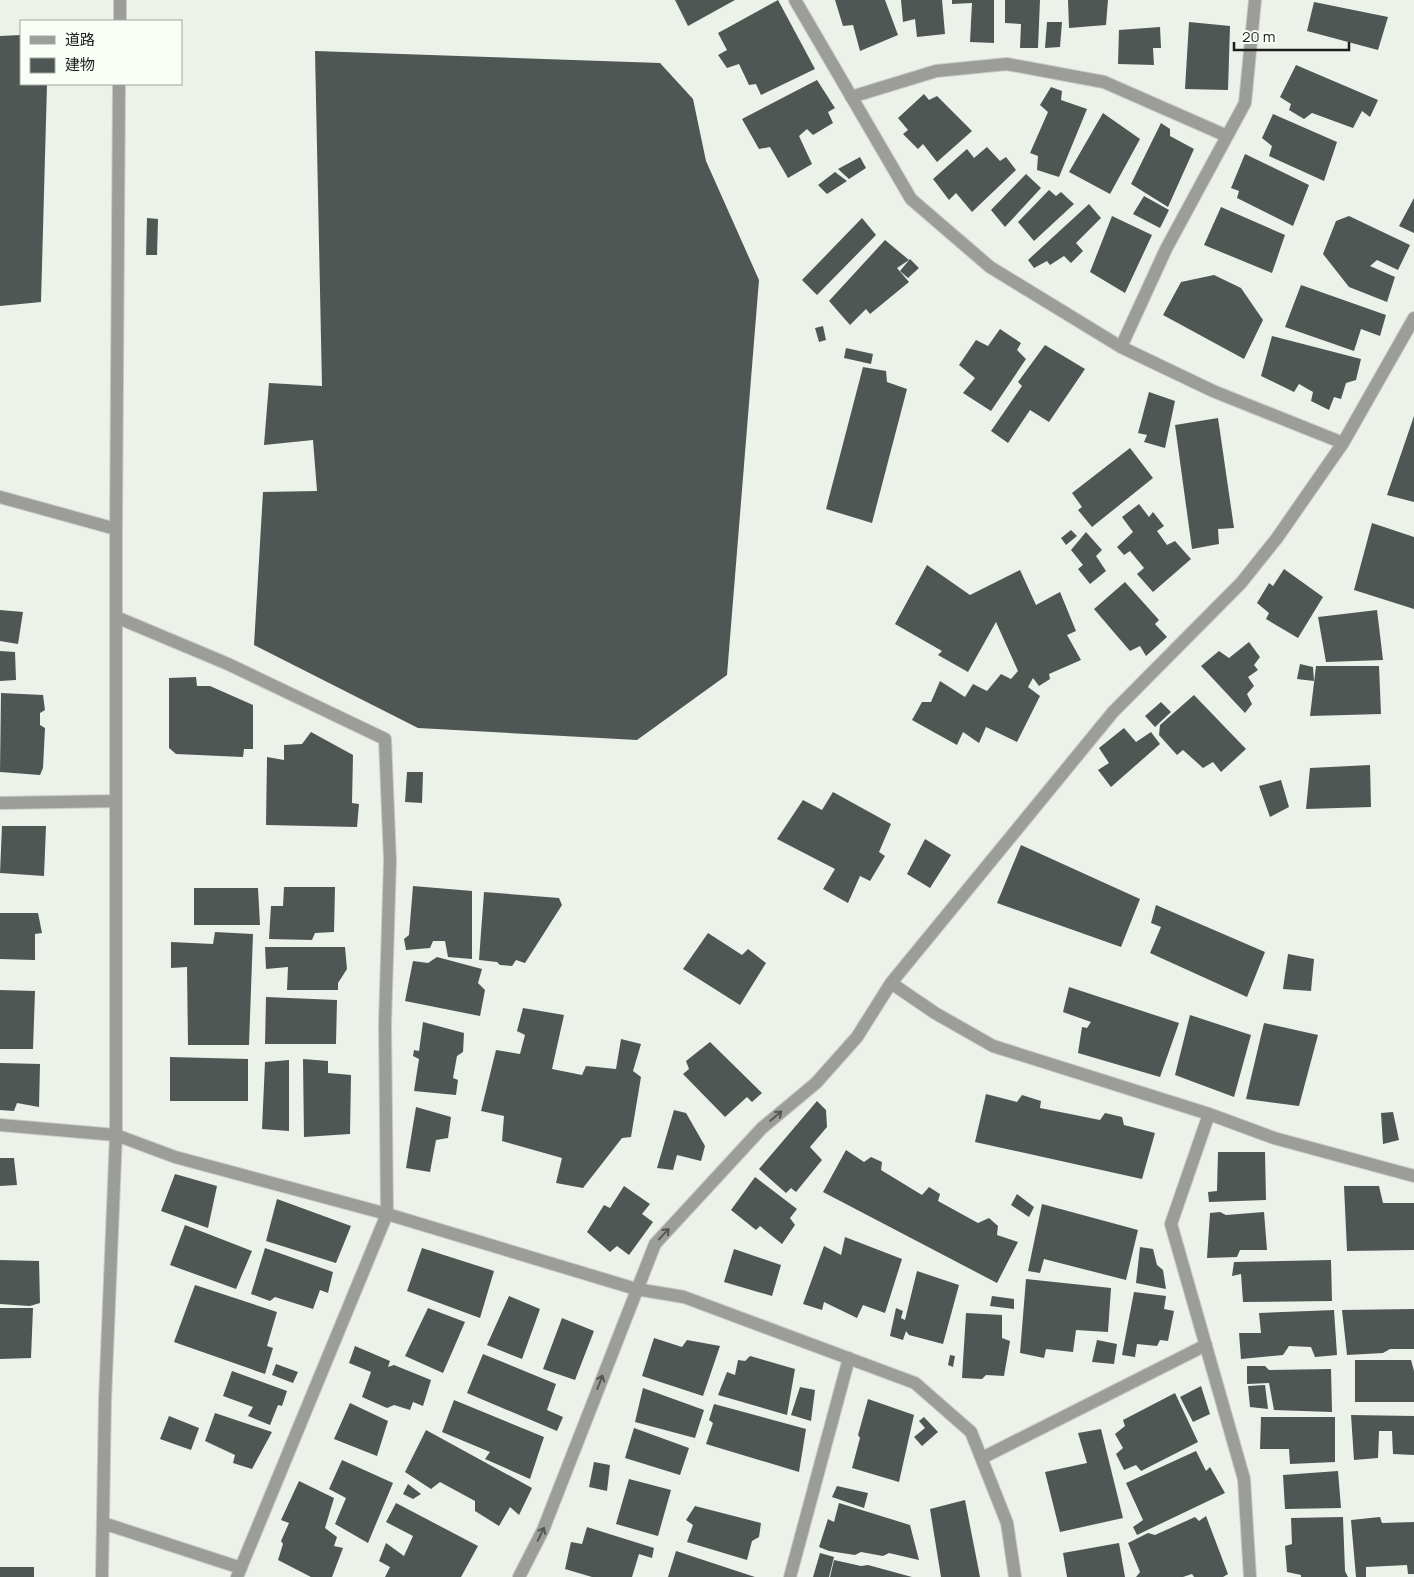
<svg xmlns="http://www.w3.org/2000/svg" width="1414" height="1577" font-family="Manrope,'Noto Sans JP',sans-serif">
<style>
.building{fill:#4e5754}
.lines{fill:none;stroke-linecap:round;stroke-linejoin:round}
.minor-casing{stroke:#c7cbc5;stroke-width:14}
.minor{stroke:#9c9c99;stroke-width:12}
.oneway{stroke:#565754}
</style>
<rect width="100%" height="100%" fill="#ecf1ea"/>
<!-- building -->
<path class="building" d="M675 0H735L688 26Z
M778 0 815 69 761 95 756 84 749 85 739 64 727 68 718 55 727 50 718 33Z
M835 0H885L898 35 860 51 853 25 843 26Z
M901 0H942L945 34 917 37 915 19 903 22Z
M952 0H994V43L970 42 972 3 952 4Z
M1005 0H1040L1038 48H1020L1021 24 1005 23Z
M1068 0H1108L1106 25 1069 28Z
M1314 2 1388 17 1378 50 1307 31Z
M1047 22H1062L1060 47 1045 48Z
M1189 22 1230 26 1228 90 1185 89Z
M1160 27 1161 48H1153L1154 65 1118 64 1119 30Z
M21 35V84H47L41 302 0 306V36Z
M315 51 660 63 693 99 706 161 759 280 727 675 637 740 418 728 254 645 263 492 317 491 313 440 264 445 269 383 322 386Z
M1296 65 1378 100 1370 117 1362 111 1353 128 1312 113 1304 119 1289 110 1291 104 1280 97Z
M817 80 835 108 828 112 833 123 813 135 807 129 799 136 812 164 788 178 770 147 759 149 742 119Z
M1051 87 1062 91 1061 100 1087 109 1059 177 1037 170 1038 156 1030 153 1048 112 1040 105Z
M924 94 929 100 937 96 972 131 937 162 923 144 918 149 903 134 908 130 898 118Z
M1103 113 1140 139 1110 194 1069 172Z
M1273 114 1337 142 1324 181 1269 156 1272 146 1262 138Z
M1161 123 1170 129V136L1194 149 1168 207 1131 184Z
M987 147 1000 161 1006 157 1016 170 972 212 956 193 949 200 933 179 967 149 974 158Z
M1245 154 1309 185 1293 226 1237 198 1239 191 1231 188Z
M860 157 866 168 849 179 838 169Z
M835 172 847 181 827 194 818 185Z
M1026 174 1041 188 1005 227 991 210Z
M1049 190 1056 196 1061 192 1074 204 1034 241 1018 222Z
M1144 196 1169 210 1160 228 1133 214Z
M1414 198V233L1399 226Z
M1089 204 1101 218 1076 243 1083 251 1071 263 1064 256 1050 265 1047 261 1034 268 1028 260Z
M1221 207 1285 235 1272 273 1204 245Z
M1112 216 1152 235 1125 293 1090 272Z
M1349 216 1410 245 1398 270 1377 260 1370 266 1395 277 1387 302 1349 287 1323 254 1336 221Z
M147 218 158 219 157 255H146Z
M862 218 876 235 817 295 802 280Z
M885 240 909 260 897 268 909 282 870 314 866 309 850 325 829 301Z
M910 259 919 268 908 278 900 271Z
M1214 275 1241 288 1263 320 1244 359 1163 315 1181 282Z
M1301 285 1386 315 1380 336 1361 329 1354 351 1285 327Z
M823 326 826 340 819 342 815 328Z
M1000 329 1021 343 1017 350 1026 359 991 411 963 393 975 378 959 365 976 340 988 346Z
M1272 336 1361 359 1356 380 1346 383 1341 399 1334 397 1329 410 1311 401 1313 392 1299 384 1294 392 1261 376Z
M1045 345 1085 369 1049 422 1030 410 1008 443 991 431 1022 386 1018 382Z
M846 348 873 354 871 364 844 358Z
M863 367 886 371 887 382 907 389 872 523 826 509Z
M1149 392 1175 401 1165 448 1144 442 1147 435 1138 433Z
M1414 416V502L1387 495Z
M1218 418 1234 528 1218 529 1219 544 1192 549 1175 425Z
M1130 448 1153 478 1092 527 1078 510 1082 507 1072 493Z
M1139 504 1149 517 1153 512 1164 526 1157 531 1167 545 1175 541 1191 559 1153 592 1137 574 1144 568 1130 551 1124 555 1117 547 1133 532 1122 517Z
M1372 523 1414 537V609L1354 590Z
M1071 530 1077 536 1066 545 1061 538Z
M1086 532 1102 550 1096 556 1106 571 1090 584 1078 569 1083 565 1071 550Z
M927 565 970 595 1020 570 1036 605 1060 592 1076 631 1067 635 1081 660 1049 674 1050 679 1039 686 1033 678 1028 687 1040 696 1017 742 986 727 979 743 963 732 957 745 912 720 922 702H931L940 681 965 697 973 684 987 691 1001 674 1011 679 1018 671 996 622 968 672 938 655 942 651 895 624Z
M1284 569 1323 597 1298 638 1266 619 1269 613 1257 603 1269 583 1273 586Z
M1125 582 1159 620 1155 624 1167 637 1146 656 1140 646 1130 651 1094 609Z
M0 610 23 612 18 644 0 641Z
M1377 610 1383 660 1326 662 1318 617Z
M1249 642 1260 657 1254 665 1258 670 1248 677 1254 686 1247 694 1252 704 1245 713 1201 666 1219 651 1229 658Z
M0 651 15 652 16 680 0 681Z
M1300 664 1313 667 1314 681 1297 679Z
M1316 666H1379L1381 714 1310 716Z
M196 677 197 686H210L253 705V749H244L243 757 176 754 169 748V678Z
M1 693 43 695 45 710 40 713V725L45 728 43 768 40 775 0 772Z
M1194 695 1246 749 1221 772 1213 762 1203 768 1183 750 1177 755 1159 735 1160 725Z
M1161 702 1171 712 1155 727 1145 716Z
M1124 728 1136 742 1151 732 1160 744 1111 787 1098 770 1109 763 1099 748Z
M311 732 353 755 352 803 359 804 357 827 266 825 267 757 284 760V745L302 744Z
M1370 765 1371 807 1306 809 1310 768Z
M407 772H423L422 803 405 802Z
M1281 780 1289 807 1270 817 1259 786Z
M833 792 891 824 879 852 885 856 870 881 860 876 848 903 823 889 835 869 777 839 803 800 822 810Z
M2 826H46L44 876 0 873Z
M925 839 951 855 930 888 907 874Z
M1021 845 1140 899 1121 947 997 903Z
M413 886 472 891V959L448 957 445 941H433L430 948 406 950 404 939 409 935Z
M284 887H335L334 932 315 933 312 940 269 939 271 906H283Z
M194 888H258L260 925H194Z
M484 892 559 898 562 905 525 963 516 960 512 966 500 965 497 962 479 960Z
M1156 905 1265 952 1247 997 1150 953 1161 927 1151 923Z
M0 913H38L42 933 35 934V960L0 959Z
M215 932 253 934 249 1045H188L187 967 171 968V942L213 944Z
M708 933 742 955 748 949 766 963 740 1005 683 969Z
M265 947H345L347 969 338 983V990H287L288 967 266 969Z
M1288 954 1314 959 1311 991 1283 989Z
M437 957 482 969 478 983 485 990 480 1016 405 1001 413 961 428 963Z
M1069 987 1179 1023 1160 1077 1078 1053 1082 1027 1087 1028 1091 1022 1063 1012Z
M0 990 35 991 33 1049H0Z
M266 997 337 1000 336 1044H265Z
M523 1008 564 1015 552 1069 582 1075 586 1066 616 1069 621 1039 641 1044 633 1071 641 1077 631 1137 622 1138 583 1188 556 1183 562 1158 502 1141 504 1116 481 1111 496 1050 520 1054 525 1035 517 1031Z
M1190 1015 1251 1035 1234 1097 1175 1075Z
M423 1022 464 1033 463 1052 457 1056 453 1078 458 1080 456 1095 414 1091 419 1059 413 1056 414 1050 419 1051Z
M1264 1023 1318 1035 1299 1106 1246 1099Z
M710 1042 762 1093 752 1102 747 1097 725 1117 683 1074 689 1069 686 1061Z
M170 1057 248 1059V1101H170Z
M303 1059 328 1061V1073L351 1075 350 1134 304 1137Z
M289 1060V1131L262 1129 265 1062Z
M0 1063 40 1064 39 1107 17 1103 14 1111 0 1110Z
M986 1094 1017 1102 1022 1095 1041 1101 1040 1108 1100 1120 1105 1113 1122 1117 1124 1125 1155 1133 1142 1179 975 1142Z
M817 1101 826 1110 827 1127 810 1147 822 1160 796 1192 791 1188 786 1193 759 1169Z
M416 1107 451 1117 448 1138 436 1140 430 1172 406 1168Z
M674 1110 686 1113 705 1146 701 1161 677 1155 673 1170 657 1168Z
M1393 1112 1399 1140 1383 1144 1381 1113Z
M846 1150 864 1162 871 1157 882 1162 881 1170 922 1195 929 1187 940 1194 938 1201 978 1223 989 1218 998 1226 997 1235 1018 1242 997 1283 823 1192Z
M1218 1152H1265L1266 1200 1209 1202 1208 1192 1217 1191Z
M0 1158H14L17 1185 0 1186Z
M175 1174 217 1186 208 1228 161 1211Z
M755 1177 797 1209 790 1218 795 1225 782 1244 760 1226 756 1230 731 1210Z
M624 1186 650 1204 642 1214 653 1222 629 1255 617 1246 610 1252 587 1232 604 1205 610 1208Z
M1344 1186H1379L1383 1203H1414V1250L1347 1251Z
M1017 1194 1034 1207 1029 1217 1011 1205Z
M277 1199 351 1226 336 1263 266 1241Z
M1042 1204 1138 1230 1126 1280 1044 1259 1040 1273 1028 1271Z
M1220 1212 1226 1215 1264 1212 1267 1250H1240L1237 1257 1207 1258 1210 1213Z
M185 1225 252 1251 236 1289 170 1265Z
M845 1237 902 1259 885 1313 863 1305 857 1318 824 1302 822 1310 803 1304 824 1246 841 1255Z
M1140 1247 1153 1249 1157 1265 1163 1270 1166 1289 1136 1283Z
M265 1248 333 1272 328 1293 320 1290 313 1309 275 1297 270 1301 251 1294Z
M422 1248 494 1271 480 1318 407 1291Z
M734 1249 781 1265 772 1296 724 1282Z
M0 1260 39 1261 40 1303 30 1306 0 1304Z
M1331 1260 1332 1301 1243 1302 1241 1274 1232 1276 1234 1262Z
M917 1271 959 1285 943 1344 909 1335 906 1331 903 1340 890 1336 896 1308 903 1311 901 1318 905 1320Z
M1026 1279 1111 1288 1108 1332 1076 1330 1073 1352 1046 1349 1044 1358 1020 1353Z
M195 1285 277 1312 267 1346 273 1348 265 1374 174 1342Z
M1134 1292 1166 1296 1164 1309 1174 1311 1168 1341 1160 1340 1157 1346 1137 1344 1135 1357 1122 1355Z
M509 1296 540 1309 522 1359 487 1345Z
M992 1296 1014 1299V1309L990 1306Z
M0 1308H33L31 1358 0 1359Z
M428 1308 465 1322 443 1373 405 1356Z
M1414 1309V1349H1390L1383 1353 1347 1355 1342 1310Z
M1334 1310 1337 1355 1315 1357 1311 1347 1289 1346 1283 1355 1241 1359 1239 1333H1261L1259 1313Z
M966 1313 1002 1315V1338L1010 1341 1004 1376 986 1375 982 1379 962 1378Z
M562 1318 594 1331 575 1380 543 1369Z
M654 1338 682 1347 687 1340 720 1346 703 1396 642 1376Z
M1097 1340 1117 1344 1114 1364 1092 1362Z
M355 1346 390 1361 388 1367 394 1365 431 1380 423 1406 413 1402 410 1410 394 1405 387 1408 362 1397 371 1372 349 1363Z
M483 1354 556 1384 547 1410 563 1417 557 1431 467 1393Z
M950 1355 955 1356 953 1367 948 1365Z
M750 1356 795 1369 787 1415 718 1395 727 1372 735 1375 738 1360 745 1361Z
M1355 1360H1411L1414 1371V1402H1355Z
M276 1364 298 1372 293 1383 272 1375Z
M1247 1366H1265L1269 1370 1331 1369 1332 1412 1274 1410 1269 1383 1247 1384Z
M232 1371 287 1391 282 1406 278 1405 270 1425 248 1416 253 1407 223 1396Z
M1265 1385 1268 1409 1250 1407 1248 1386Z
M1201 1386 1210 1414 1193 1422 1180 1397Z
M800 1387 815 1390 811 1421 791 1415Z
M643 1388 704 1410 695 1438 635 1422Z
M1175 1393 1198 1442 1141 1471 1136 1465 1124 1470 1116 1454 1123 1448 1115 1434 1125 1426 1123 1420Z
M868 1399 914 1415 899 1482 852 1468 860 1438 858 1435Z
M454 1400 544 1437 530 1479 485 1459 490 1452 442 1432Z
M350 1403 388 1421 377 1456 334 1439Z
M714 1404 806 1429 799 1472 706 1444 713 1423 709 1420Z
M215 1413 272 1432 252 1469 233 1463 235 1455 205 1441Z
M1351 1415 1414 1416V1455L1393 1454 1392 1431H1379L1378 1458 1354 1460Z
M169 1416 199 1428 191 1450 160 1439Z
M924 1417 938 1432 922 1446 914 1437 925 1428 919 1421Z
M1261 1417H1335V1462L1290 1464 1289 1449H1260Z
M634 1428 689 1448 680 1475 625 1458Z
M1101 1429 1123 1518 1060 1532 1045 1472 1087 1463 1078 1433Z
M426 1430 532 1488 519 1515 510 1507 499 1526 475 1511V1501L440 1482 431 1489 405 1472Z
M1196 1451 1206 1471 1210 1467 1225 1493 1137 1535 1133 1527 1143 1520 1126 1483Z
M342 1460 393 1483 368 1543 335 1524 346 1498 329 1489Z
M594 1462 610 1465 607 1491 589 1487Z
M1338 1471 1341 1508 1285 1509 1283 1475Z
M629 1479 671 1490 658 1536 616 1524Z
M299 1481 334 1498 325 1528 337 1537 334 1546 343 1548 332 1577H311L278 1560 283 1544 281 1541 289 1523 281 1520Z
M408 1484 421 1494 413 1499 403 1494Z
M837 1486 868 1493 864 1508 832 1497Z
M965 1500 980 1577H941L930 1509Z
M396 1503 478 1546 461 1577H385L390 1567 379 1561 386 1543 404 1556 413 1536 386 1522Z
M839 1503 910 1525 919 1560 889 1553 883 1556 861 1552 855 1555 829 1551 819 1547 828 1519 834 1522Z
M695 1506 761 1523 759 1537 752 1541 747 1560 687 1542 693 1525 686 1520Z
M1206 1516 1228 1574 1223 1577H1194L1192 1574 1183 1577H1136L1140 1572 1128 1543 1148 1533 1155 1535 1195 1517 1199 1521Z
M1343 1517 1345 1571 1348 1577H1301V1575L1287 1572 1285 1546 1292 1544 1291 1518Z
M1380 1517 1382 1523 1414 1522V1574H1408L1407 1565 1366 1567V1577H1356L1351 1520Z
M587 1527 654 1548 652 1558 639 1554 632 1577H592L565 1569 571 1542 582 1544Z
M1119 1543 1125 1577H1067L1063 1553Z
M676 1551 755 1577H668Z
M820 1553 834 1557 829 1577H813Z
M834 1560 861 1566 868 1565 912 1577H830Z
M0 1567H34V1577H0Z"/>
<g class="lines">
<defs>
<path id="minor" d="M795 0 911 199 990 267 1121 347 1213 391 1343 443
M120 21V0
M851 97 936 71 1007 64 1104 82 1227 136
M1121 347 1166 249 1245 103 1255 0
M0 497 116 529
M116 617 228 664 385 739 390 861 385 1023 387 1214 237 1577
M0 803 116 801
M891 983 935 1013 993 1046 1209 1114 1274 1138 1414 1176
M1209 1114 1171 1224 1244 1479 1250 1577
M0 1125 116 1135 175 1157 387 1214 636 1289 684 1297 915 1383 971 1432 1007 1523 1015 1577
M982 1458 1206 1345
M103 1523 241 1568
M102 1577 105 1400 116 1135V529L119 84
M519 1577 543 1530 655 1244 762 1128 816 1083 857 1037 891 983 1113 712 1241 583 1277 538 1343 443 1414 318
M790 1577 849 1358"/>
</defs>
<!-- minor casing -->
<use href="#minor" class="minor-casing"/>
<!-- minor -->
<use href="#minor" class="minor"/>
</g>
<!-- one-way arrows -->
<defs><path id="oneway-shaft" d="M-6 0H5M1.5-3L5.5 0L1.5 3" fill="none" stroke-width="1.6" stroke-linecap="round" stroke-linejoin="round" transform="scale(1.25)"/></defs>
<g class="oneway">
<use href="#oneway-shaft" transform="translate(776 1116) rotate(-40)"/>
<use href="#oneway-shaft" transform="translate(664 1234) rotate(-47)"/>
<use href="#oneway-shaft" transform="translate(600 1382) rotate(-69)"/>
<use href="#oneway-shaft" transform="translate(541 1534) rotate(-64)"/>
</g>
<!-- legend -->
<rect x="20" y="20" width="162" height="65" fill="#f9fff7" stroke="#a1a59f"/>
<rect x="30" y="36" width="25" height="8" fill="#9c9c99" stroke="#a1a59f"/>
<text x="65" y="45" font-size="15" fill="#1c1e1c">道路</text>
<rect x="30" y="58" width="25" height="15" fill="#4e5754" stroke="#a1a59f"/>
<text x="65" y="70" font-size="15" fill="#1c1e1c">建物</text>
<!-- scale -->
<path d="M1234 42v8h115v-8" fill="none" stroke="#1c1e1c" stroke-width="2.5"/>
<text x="1242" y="42" font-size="15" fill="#1c1e1c" stroke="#f9fff7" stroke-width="4" paint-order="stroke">20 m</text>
</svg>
